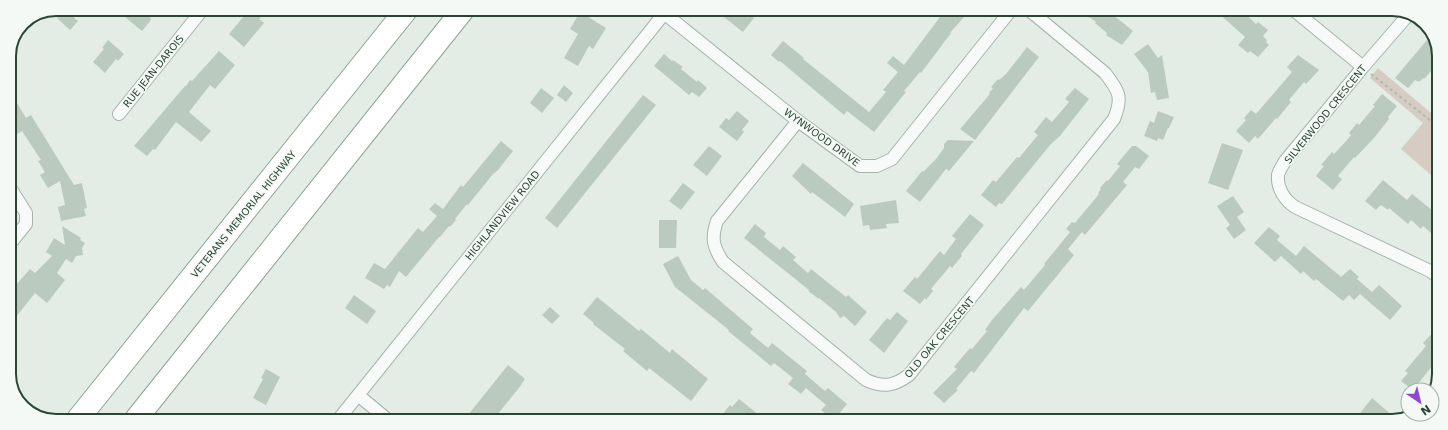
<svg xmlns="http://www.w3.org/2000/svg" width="1448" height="430" font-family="'DejaVu Sans',sans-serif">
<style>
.green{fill:#d7ccc4}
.building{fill:#bacabf}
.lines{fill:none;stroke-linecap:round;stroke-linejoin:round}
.street-casing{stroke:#a5b4a9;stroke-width:14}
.highway-casing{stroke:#8aa492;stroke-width:24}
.path{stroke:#adb9b1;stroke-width:2;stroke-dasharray:3 3;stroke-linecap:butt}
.street{stroke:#f7faf8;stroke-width:12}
.highway{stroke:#fff;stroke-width:22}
.labels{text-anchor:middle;stroke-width:3.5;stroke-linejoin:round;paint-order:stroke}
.street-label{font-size:10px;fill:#2a4633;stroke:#f4f9f5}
.rim{fill:none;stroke:#2a4633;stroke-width:2}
</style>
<rect width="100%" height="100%" fill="#e4ece6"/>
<!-- green -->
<path class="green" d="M1378 68 1431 113 1439 104 1438 181 1401 149 1423 123 1370 78Z"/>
<!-- building -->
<path class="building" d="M66 9H82L74 18 78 21 70 30 57 18Z
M131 9H156L150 18 151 20 142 31 125 17Z
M250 9H268L259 19 264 23 244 47 229 34Z
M715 10H743L754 18 743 32Z
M932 10H970L950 33H951L921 73 920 72 904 91 906 92 874 132 847 111 844 115 780 61 779 62 771 55 783 41 804 58 803 59 869 112 886 92 883 90 898 72 887 63 893 56 904 65 940 17Z
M1079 10H1107L1133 31 1122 45 1106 35 1107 33 1095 23 1096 22Z
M1215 10H1241L1256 24 1258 22 1268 30 1263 36 1267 40 1266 42 1269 45 1258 57 1250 51 1248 53 1238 45 1245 37Z
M580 12 606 28 593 49 589 46 578 66 564 58 578 34 570 29Z
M1432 34 1439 53V62L1424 79 1423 78 1419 82 1415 80 1408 88 1395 78Z
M108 40 124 54 118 61 116 59 105 73 93 62 104 49 102 48Z
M1148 44 1158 58 1162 55 1169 98 1157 100 1155 92 1151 93 1148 72 1134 54Z
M1027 47 1039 57 975 140 960 129 990 94 989 93 993 88 991 87 998 79 999 80 1006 74Z
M219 51 235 65 215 89 210 85 189 112 211 131 201 142 176 122 155 150 153 149 147 156 134 146 185 86H186L190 80 192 81Z
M664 54 672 61 673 60 683 67 681 69 697 82 698 80 707 88 699 97 692 92 689 95 654 66Z
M1298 55 1319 70 1306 84 1304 82 1289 100 1291 102 1277 119 1276 118 1258 139 1255 136 1249 143 1236 131 1246 120 1244 118 1251 110 1256 114 1292 72 1287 67Z
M564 85 573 93 566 102 557 95Z
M541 88 554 98 542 113 530 103Z
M1075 88 1089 99 1060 136 1050 145 1002 204 999 203 996 207 981 195 993 180 996 182 1017 157 1019 158 1038 135 1034 132 1046 117 1052 122 1069 102 1065 99Z
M9 90 26 118 31 115 74 185 82 183 87 208 84 209 86 216 61 221 58 207 65 205 60 181 48 188 40 175 45 172 38 161 41 160 22 131 16 135 9 124Z
M1382 94 1397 106 1388 117 1389 119 1374 138 1355 158 1354 157 1338 176 1342 179 1333 190 1316 176 1324 166 1321 165 1332 152 1334 154 1347 140 1351 135 1349 133 1357 123 1359 125 1375 106 1373 105Z
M643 95 656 105 557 228 545 218Z
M737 111 749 121 742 130 744 132 737 141 719 127 726 118 729 120Z
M1158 111 1174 117 1169 128H1168L1163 140 1158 138 1157 141 1144 136 1150 121 1154 123Z
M948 140 974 141 949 171 946 169 920 202 906 191 922 171 923 172 936 159 944 148V144Z
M501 141 513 151 498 170 493 174 468 205 467 204 455 219 456 220 450 227 449 226 440 237H439L406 277 399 271 390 287 387 285 384 289 365 278 374 263 385 269 418 228 423 232 437 216 429 209 435 203 443 209 461 185 463 187Z
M1222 143 1243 150 1228 190 1208 183Z
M709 146 722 156 707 176 693 165Z
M1132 146H1136L1149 156 1139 169 1135 167 1123 182 1127 185 1085 235 1082 232 1068 249 1074 255 1028 311 1024 308 974 373 971 371 956 389 958 390 944 403 933 393 957 369 954 367 970 348 972 349 987 331 985 330 992 320 1021 287 1024 290 1045 265 1044 264 1070 232 1066 229 1072 222 1075 223 1099 194 1098 193 1101 189 1100 188 1107 180 1108 181 1120 166 1117 164Z
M803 163 854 204 845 217 812 192 811 194 792 176Z
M1383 180 1407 200 1412 194 1438 215V239L1423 226 1421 229 1411 220 1408 224 1389 208 1388 210 1381 205 1376 210 1365 201Z
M683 183 695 192 681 210 669 201Z
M1233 196 1244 212 1237 217 1246 230 1234 239 1226 228 1230 225 1217 206Z
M896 200 899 223 886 224 887 228 870 230 869 225 863 226 860 206Z
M970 214 984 225 961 254 962 256 952 268 950 266 931 289 933 291 926 300 925 298 920 304 903 291 915 277 917 279 940 251 944 255 956 239 952 236Z
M659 220H677L676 248H659Z
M755 224 766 233 764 237 780 250 783 246 796 257 793 260 808 273 811 269 846 297 848 295 867 312 855 326 844 316 840 318 836 312 819 298V299L808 291 809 290 744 238Z
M62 226 81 238 80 240 85 243 82 248 83 255 76 256 72 263 66 259 57 273 65 280 47 303 35 293 9 326V293L30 269 35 273 52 256 46 252 54 238 65 245Z
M1269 227 1280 236 1277 240 1296 256 1304 246 1341 277 1350 269 1359 277 1357 279 1372 292 1379 285 1402 306 1390 320 1360 294 1354 300 1349 295 1343 301 1316 279 1314 281 1303 271 1301 274 1281 256 1275 262 1254 243Z
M678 256 691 280 703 290 705 288 753 329 750 333 768 348 772 343 807 371 805 374 825 391 828 388 847 404 834 420 821 410 826 405 806 388 801 394 788 384 793 378 774 363 771 366 728 331 729 330 675 287 663 264Z
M354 295 376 311 367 324 345 308Z
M597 297 639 331 641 329 670 353 672 349 708 379 691 401 649 368 647 371 623 351 625 349 593 324 594 323 583 314Z
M550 307 560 316 552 324 542 315Z
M897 312 908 321 884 353 869 340 887 318 890 320Z
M1438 327 1437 360 1413 390 1401 381 1408 373 1405 371 1426 346 1423 343Z
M508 365 525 379 522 383V384L493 420H464Z
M266 369 280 377 266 405 253 398 263 379 261 378Z
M1372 398 1393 416 1389 421H1362L1357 417Z
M739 399 759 415 755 420H718L730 405 732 407Z"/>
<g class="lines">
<defs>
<path id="street" d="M1295 11 1363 67
M664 13 798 121 860 166H877L892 159 1011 10
M1409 14 1363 67 1285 161C1283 165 1279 170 1278 175 1277 189 1285 200 1295 207L1430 271 1438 277
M119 114 203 9
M798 121 717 221C711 238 713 247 723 262L866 380C884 388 894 386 909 375L1114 119C1123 97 1119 91 1105 73L1029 10
M9 186 26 213V224L9 245
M358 395 388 420
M338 420 667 10"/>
<path id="highway" d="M78 419 407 9
M136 419 463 10"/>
</defs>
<!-- street casing -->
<use href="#street" class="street-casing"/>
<!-- highway casing -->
<use href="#highway" class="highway-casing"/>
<!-- path -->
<path class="path" d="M1371 74 1439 127
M1438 159 1436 155 1438 144"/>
<!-- street -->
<use href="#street" class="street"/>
<!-- highway -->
<use href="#highway" class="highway"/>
</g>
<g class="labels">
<!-- street labels -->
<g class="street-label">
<text transform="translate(153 71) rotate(-51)" y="4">RUE JEAN-DAROIS</text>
<text transform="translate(1325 114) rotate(-51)" y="4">SILVERWOOD CRESCENT</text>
<text transform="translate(822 137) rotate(36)" y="4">WYNWOOD DRIVE</text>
<text transform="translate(243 214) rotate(-51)" y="4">VETERANS MEMORIAL HIGHWAY</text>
<text transform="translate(502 215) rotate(-51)" y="4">HIGHLANDVIEW ROAD</text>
<text transform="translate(939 337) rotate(-50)" y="4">OLD OAK CRESCENT</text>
</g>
</g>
<!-- crop -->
<path d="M0 0H1448V430H0ZM56 16H1392A40 40 0 0 1 1432 56V374A40 40 0 0 1 1392 414H56A40 40 0 0 1 16 374V56A40 40 0 0 1 56 16Z" fill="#f4f9f5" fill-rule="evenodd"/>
<path class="rim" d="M56 16H1392A40 40 0 0 1 1432 56V374A40 40 0 0 1 1392 414H56A40 40 0 0 1 16 374V56A40 40 0 0 1 56 16Z"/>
<!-- north arrow -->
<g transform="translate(1420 402) rotate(145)"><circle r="19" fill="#f4f9f5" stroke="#a3b1a7"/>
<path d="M0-3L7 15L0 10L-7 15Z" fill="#9244d6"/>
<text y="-6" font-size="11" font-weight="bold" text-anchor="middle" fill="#2a4633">N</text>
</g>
</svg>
